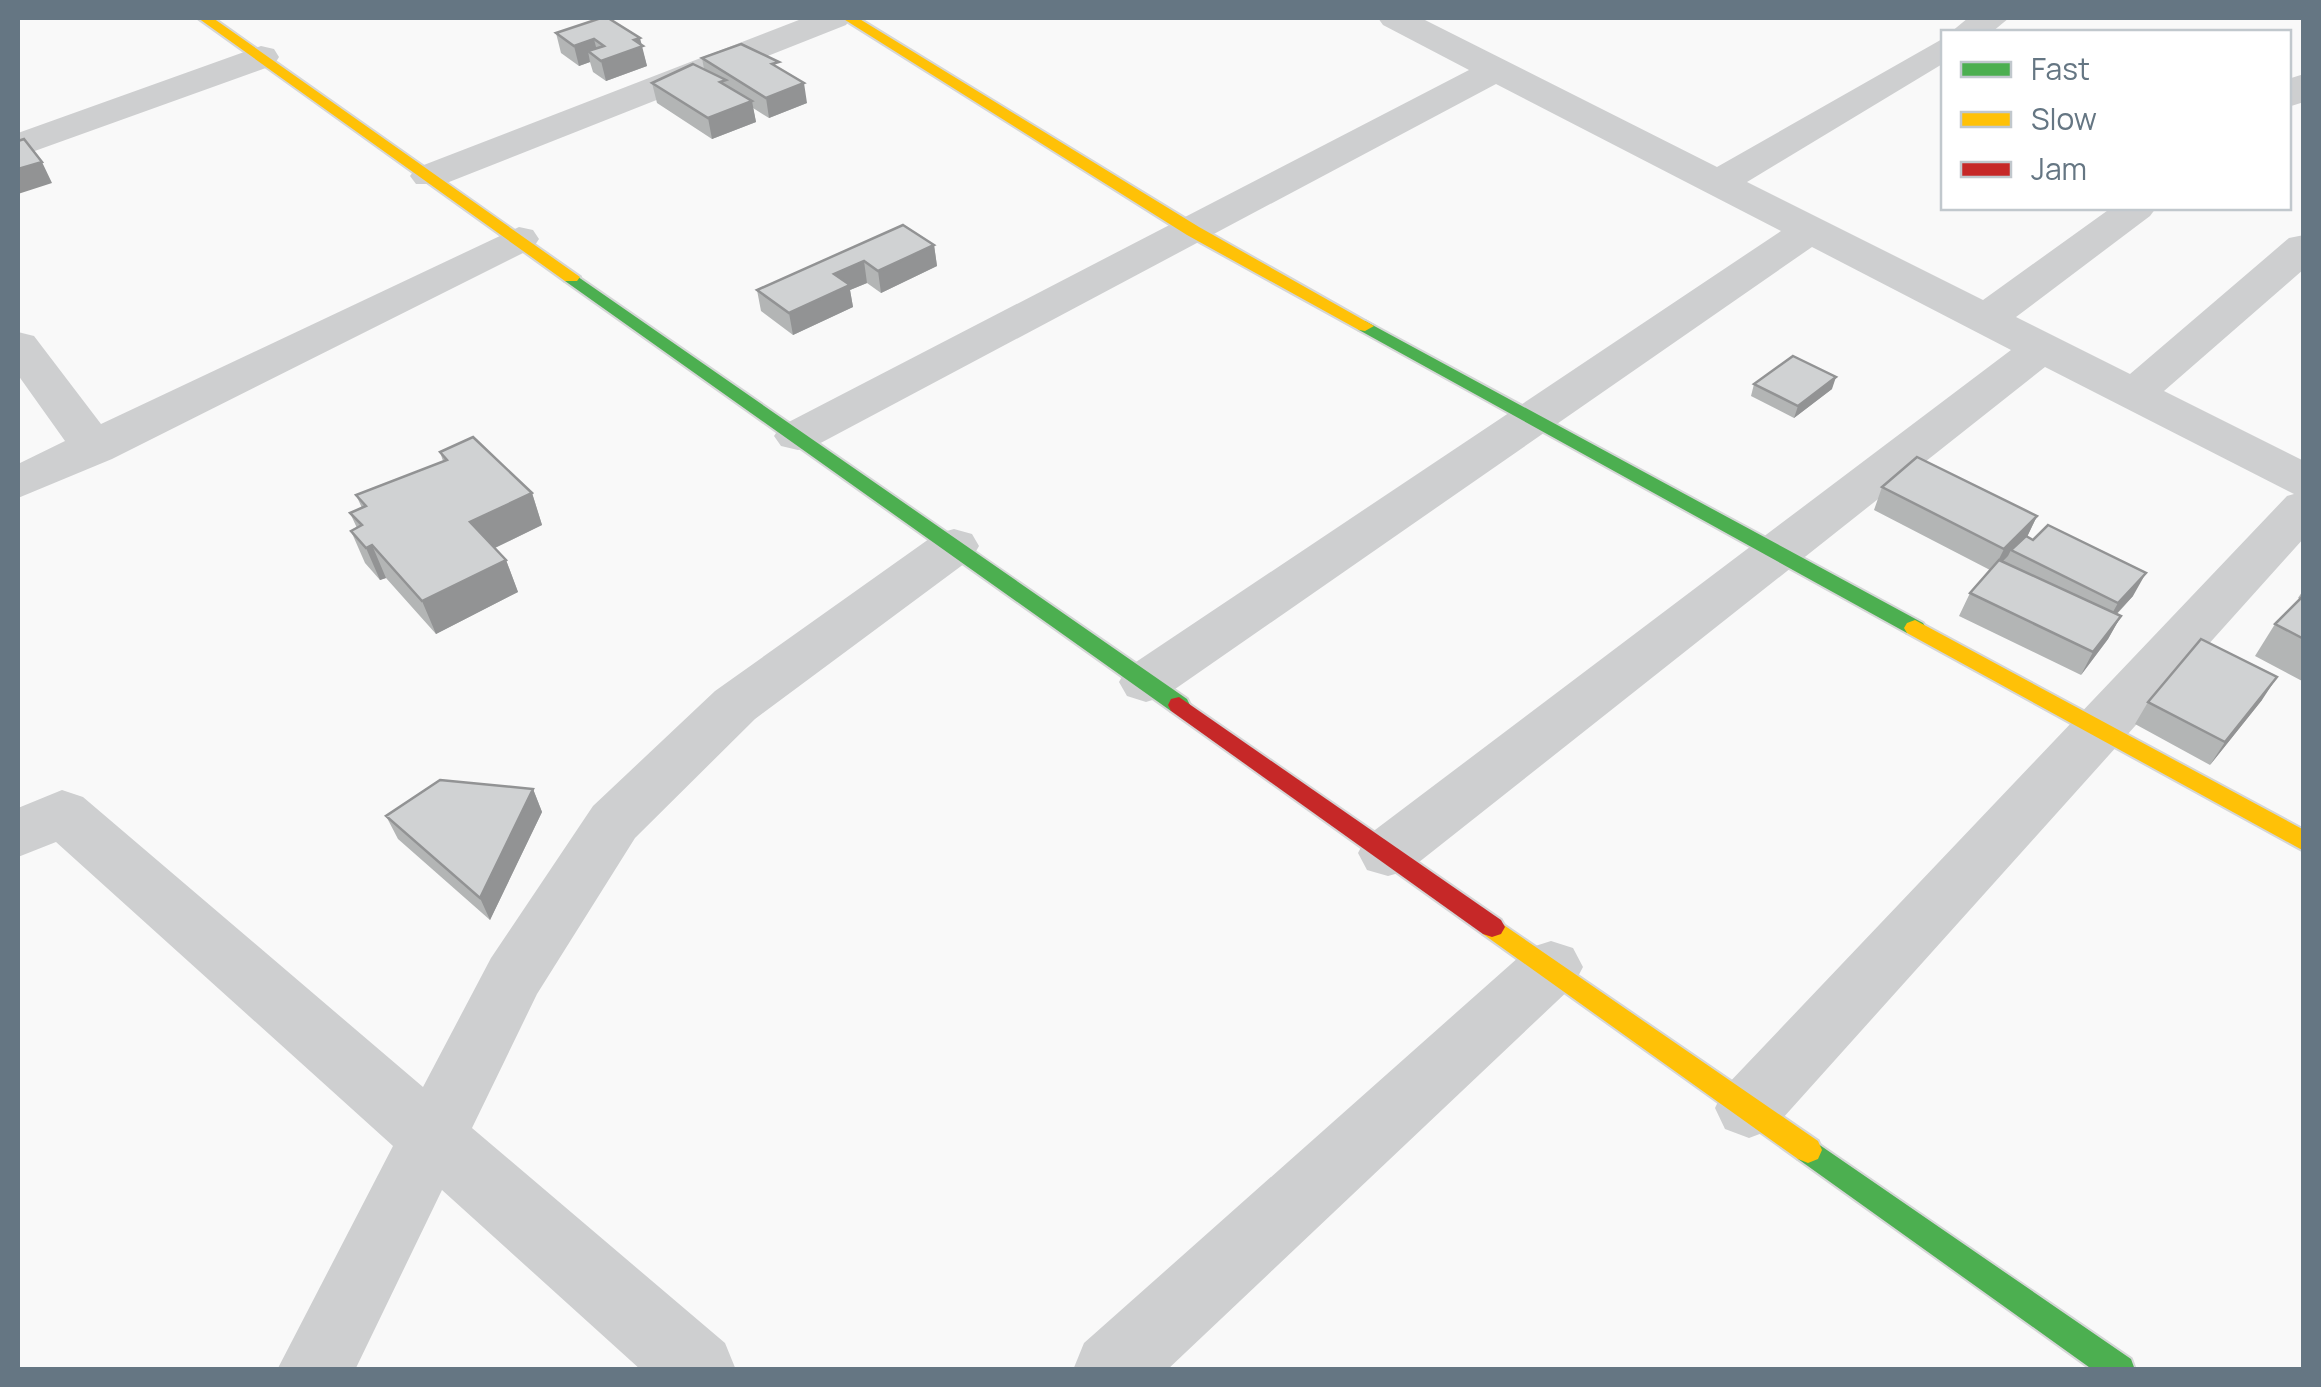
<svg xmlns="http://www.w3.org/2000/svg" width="2321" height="1387" font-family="Manrope,sans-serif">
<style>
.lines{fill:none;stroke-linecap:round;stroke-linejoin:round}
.fast-casing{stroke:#d5d6d7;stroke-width:4}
.slow-casing{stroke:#d5d6d7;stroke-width:4}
.jam-casing{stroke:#d5d6d7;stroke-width:4}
.street{fill:#cecfd0;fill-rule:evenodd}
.fast{fill:#4caf50;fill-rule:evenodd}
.slow{fill:#ffc107;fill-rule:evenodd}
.jam{fill:#c62828;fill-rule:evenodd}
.wall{fill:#b3b5b5}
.shaded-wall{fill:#929394}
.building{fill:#d0d2d3;stroke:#929394;stroke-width:2.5}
</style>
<rect width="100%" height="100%" fill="#f9f9f9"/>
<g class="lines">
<defs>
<path id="fast" d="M571 272 1187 699 1190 705 1187 711H1171L565 281V273Z
M1365 321 1923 623 1926 628 1923 633H1907L1359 330 1356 326Z
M1808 1137 2131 1359 2135 1370H2093L1798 1159 1794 1150 1798 1141Z"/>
<path id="slow" d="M198 18H213L580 277 577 281H565Z
M842 18H858L1199 227 1374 326 1365 331 1359 330 1187 235Z
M1915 620 2304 830V851L1907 633 1904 628 1907 623Z
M1492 917 1818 1141 1822 1150 1818 1159 1808 1163 1798 1159 1483 934 1479 927 1483 920Z"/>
<path id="jam" d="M1179 697 1501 920 1505 927 1501 934 1492 937 1483 934 1171 711 1168 705 1171 699Z"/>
</defs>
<!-- fast casing -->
<use href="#fast" class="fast-casing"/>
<!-- slow casing -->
<use href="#slow" class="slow-casing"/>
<!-- jam casing -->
<use href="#jam" class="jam-casing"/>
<!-- street -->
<path class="street" d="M804 18H851L846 25 444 184H416L410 176 416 168Z
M1378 18H1421L1717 167 1944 38V63L1747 182 1983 300 2111 208H2156L2150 216 2016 317 2130 374 2289 238 2304 235V269L2164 391 2304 461V538L1773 1129 1749 1138 1725 1129 1715 1108 1725 1087 2287 496 2294 494 2045 367 1409 870 1388 876 1367 870 1358 853 1367 836 2011 350 1812 247 1165 696 1146 702 1127 696 1119 682 1127 668 1781 231 1496 84 815 446 798 450 781 446 774 436 781 426 1469 70 1383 25Z
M1968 18H2009L1992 32H1951Z
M261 46 274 49 279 57 274 65 18 157V133Z
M2304 74V102L2288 107V79Z
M519 227 533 230 539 239 533 248 112 459 18 498V464L65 441 18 375V332L34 336 101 424Z
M954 529 972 534 979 546 972 558 755 719 635 838 537 994 472 1128 725 1343 736 1370H641L442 1190 355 1370H277L393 1146 56 842 18 857V808L62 790 83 797 423 1087 491 958 593 806 715 691 936 534Z
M1551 941 1573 948 1583 967 1573 986 1167 1370H1073L1084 1343 1529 948Z"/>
<!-- fast -->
<use href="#fast" class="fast"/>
<!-- slow -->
<use href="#slow" class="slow"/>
<!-- jam -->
<use href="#jam" class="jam"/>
</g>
<!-- wall -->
<path class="wall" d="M556 33 641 45 647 66 606 81 593 72 590 62 579 66 561 53Z
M702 58 780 69 807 103 769 118 753 108 756 122 712 139 657 103 652 83 704 69Z
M903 225 934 245 937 266 881 293 867 283 850 290 853 307 793 335 761 311 757 290Z
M1754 384 1832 389 1794 418 1751 396Z
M440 452 532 493 542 525 495 548 506 560 518 592 436 634 386 578 380 580 365 563 351 531 357 528 350 513 362 508 356 495 443 461Z
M1882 487 2037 516 2027 537 2133 596 2117 614 2121 616 2108 639 2081 675 1959 616 1970 593 1990 570 1874 510Z
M2304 589V682L2255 656 2275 624 2300 599 2298 598Z
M2262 700 2210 765 2135 724 2148 702Z
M533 789 542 812 490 920 398 839 386 816Z"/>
<!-- shaded-wall -->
<path class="shaded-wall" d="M640 38 647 66 606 81 601 61Z
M594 39 599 59 588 51 590 62 579 66 574 46Z
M804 83 807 103 769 118 766 98Z
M752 101 756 122 712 139 708 118Z
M42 162 52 183 18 194V169Z
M934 245 937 266 881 293 878 271Z
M864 261 867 283 850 290 853 307 793 335 789 313 834 274Z
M1836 377 1832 389 1794 418 1798 406Z
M532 493 542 525 482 554 470 522Z
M2037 516 2026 539 2011 550 2008 556 1993 571 2004 549Z
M372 545 386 578 380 580 366 548Z
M506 560 518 592 436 634 422 601Z
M2146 573 2133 596 2105 626 2118 603Z
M2121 616 2108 639 2081 675 2093 652Z
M2277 677 2262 700 2210 765 2225 742Z
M533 789 542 812 490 920 480 898Z"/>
<!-- building -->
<path class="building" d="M601 18H608L640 38 634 40 643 46 601 61 588 51 604 46 594 39 574 46 556 33Z
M741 44 779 62 772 64 804 83 766 98 702 58Z
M693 64 726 80 720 82 752 101 708 118 652 83Z
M24 139 42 162 18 169V141Z
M903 225 934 245 878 271 864 261 834 274 850 285 789 313 757 290Z
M1793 356 1836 377 1798 406 1754 384Z
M473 437 532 493 470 522 506 560 422 601 372 545 366 548 351 531 362 525 350 513 366 506 356 495 447 460 440 452Z
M1917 457 2037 516 2004 549 1882 487Z
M2048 525 2146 573 2118 603 2011 550 2026 536 2033 540Z
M1999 560 2121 616 2093 652 1970 593Z
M2304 595V639L2275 624Z
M2201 639 2277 677 2225 742 2148 702Z
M440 780 533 789 480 898 386 816Z"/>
<!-- border -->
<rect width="2321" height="1387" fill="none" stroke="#657683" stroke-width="40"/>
<!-- legend -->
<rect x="1941" y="30" width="350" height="180" fill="#ffffff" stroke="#c1c8cd" stroke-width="2.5"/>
<rect x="1961" y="62" width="50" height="15" fill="#4caf50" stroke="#c1c8cd" stroke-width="2.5"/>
<text x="2031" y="80" font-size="30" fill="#657683">Fast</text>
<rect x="1961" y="112" width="50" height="15" fill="#ffc107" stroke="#c1c8cd" stroke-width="2.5"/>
<text x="2031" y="130" font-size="30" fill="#657683">Slow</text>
<rect x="1961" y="162" width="50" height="15" fill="#c62828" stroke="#c1c8cd" stroke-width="2.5"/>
<text x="2031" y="180" font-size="30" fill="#657683">Jam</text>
</svg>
